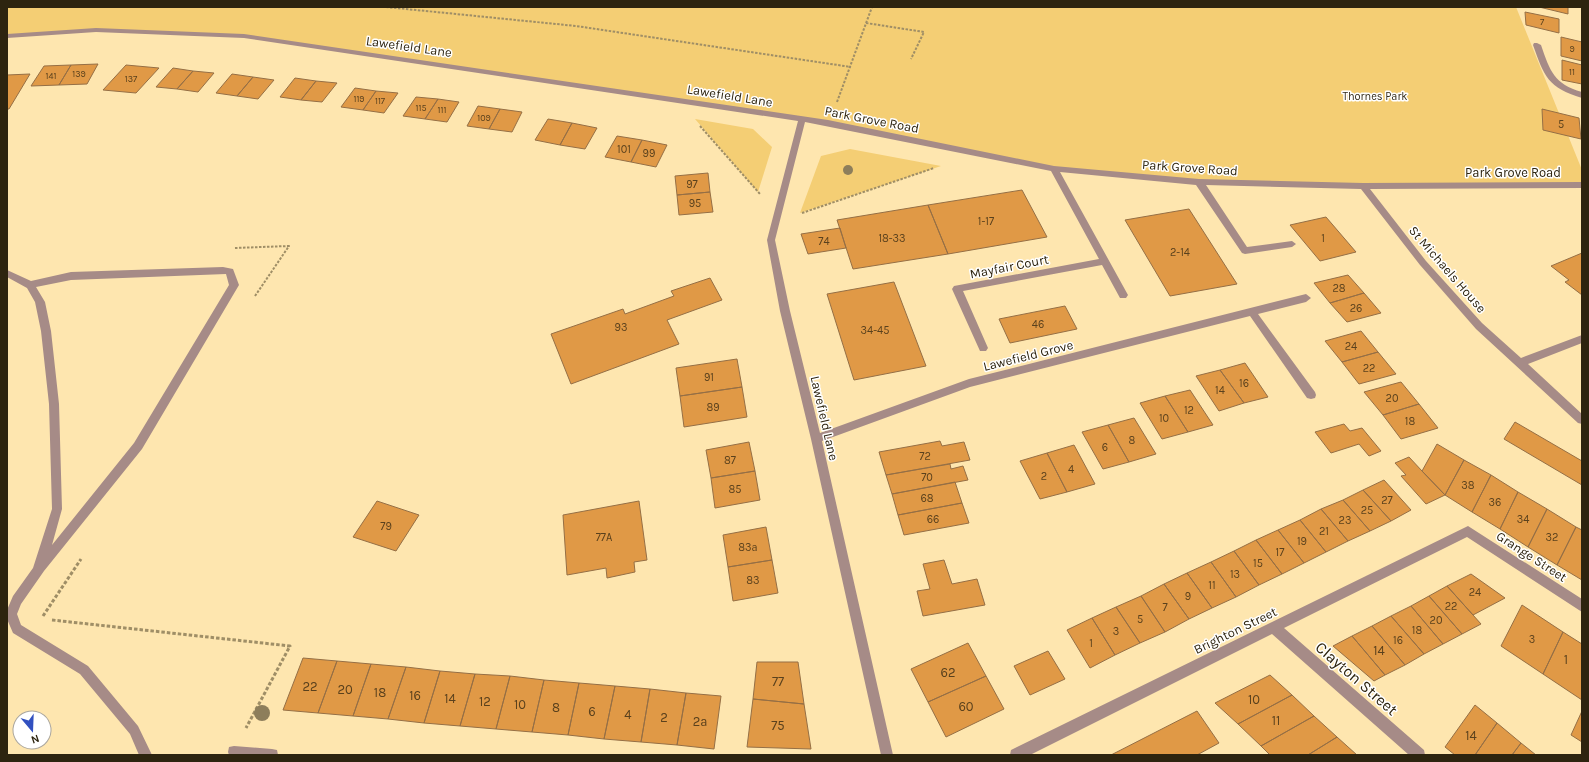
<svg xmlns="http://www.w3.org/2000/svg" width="1589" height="762" font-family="Karla,sans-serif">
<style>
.green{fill:#f4ce74}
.building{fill:#e09946;stroke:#956f45}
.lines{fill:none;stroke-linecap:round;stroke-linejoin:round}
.path-far1{stroke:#9f8e66;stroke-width:2;stroke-dasharray:2.5 1.5;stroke-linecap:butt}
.path{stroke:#9f8e66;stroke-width:3;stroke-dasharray:3.5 2;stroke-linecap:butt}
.lane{fill:#a68b87;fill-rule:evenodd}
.street{fill:#a68b87;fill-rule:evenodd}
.tree{fill:#8d7e5b}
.labels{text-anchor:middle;stroke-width:3;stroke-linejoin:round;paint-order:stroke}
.far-number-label{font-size:9px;fill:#5a411d}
.far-park-label{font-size:11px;fill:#312917;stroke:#fff}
.number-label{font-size:11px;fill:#5a411d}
.street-label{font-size:13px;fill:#2d240f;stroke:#fff}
.near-number-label{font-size:13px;fill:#5a411d}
.near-street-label{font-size:16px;fill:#2d240f;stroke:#fff}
</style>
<rect width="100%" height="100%" fill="#fee6af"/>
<!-- green -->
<path class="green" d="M7 7H1516L1582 170V185L1199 182 1054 169 828 123 244 36 96 30 7 36Z
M695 119 753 129 772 147 758 192Z
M850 149 941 166 800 213 821 156Z"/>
<!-- building -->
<path class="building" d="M1539 7H1568V14Z
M1525 12 1559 19V33L1526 25Z
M1561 37 1582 42V61L1561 56Z
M1562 60 1582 65V84L1562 80Z
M98 64 87 84 59 85 71 65Z
M71 65 59 85 31 86 44 66Z
M126 65 159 68 136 93 103 90Z
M173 68 193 71 177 89 156 87Z
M193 71 214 73 198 92 177 89Z
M30 74 9 109H7V75Z
M232 74 253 77 237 96 216 93Z
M253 77 274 80 258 99 237 96Z
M295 78 316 81 301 100 280 97Z
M316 81 337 83 322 102 301 100Z
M355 88 376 91 363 110 341 107Z
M376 91 398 93 384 113 363 110Z
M416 97 438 99 425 119 403 116Z
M438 99 459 102 447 122 425 119Z
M478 106 500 109 489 129 467 126Z
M500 109 522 112 512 132 489 129Z
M1542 109 1579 118 1581 139 1543 130Z
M548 119 572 123 560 145 535 140Z
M572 123 597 128 585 149 560 145Z
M617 136 642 140 631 162 605 157Z
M642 140 667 145 656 167 631 162Z
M708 173 710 192 677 195 675 176Z
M1022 190 1047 237 948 254 928 205Z
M710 192 713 212 679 215 677 195Z
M928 205 948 254 853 269 837 220Z
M1189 209 1237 284 1170 296 1125 220Z
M1326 217 1356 252 1320 261 1290 225Z
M840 228 846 248 808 254 801 234Z
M1582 253V295L1565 282 1569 280 1551 266Z
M1348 275 1364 293 1330 303 1314 283Z
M710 278 722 300 667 320 679 344 571 384 551 334 623 309 625 314 674 296 671 291Z
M894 282 926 366 854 380 827 294Z
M1364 293 1381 313 1347 322 1330 303Z
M1065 306 1077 329 1010 343 999 319Z
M1361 331 1378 352 1342 362 1325 341Z
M1378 352 1396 374 1359 384 1342 362Z
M737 359 742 387 680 396 676 368Z
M1245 363 1268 397 1244 403 1220 370Z
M1220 370 1244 403 1219 411 1196 376Z
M1401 382 1419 404 1383 415 1364 392Z
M742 387 747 417 684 427 680 396Z
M1190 390 1213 425 1188 432 1165 396Z
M1165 396 1188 432 1162 439 1140 403Z
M1419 404 1438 428 1401 439 1383 415Z
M1134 418 1156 454 1129 462 1108 425Z
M1515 422 1582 461V485L1504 439Z
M1344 424 1350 431 1362 428 1381 451 1369 456 1359 444 1331 453 1315 432Z
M1108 425 1129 462 1103 469 1082 432Z
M940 441 942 446 964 442 970 460 886 475 879 452Z
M749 442 755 471 711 478 706 450Z
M1437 444 1464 460 1445 495 1422 471Z
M1074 445 1095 484 1067 492 1047 453Z
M1047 453 1067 492 1040 499 1020 461Z
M1409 457 1422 471 1445 495 1426 504 1401 476 1406 475 1395 463Z
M1464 460 1491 475 1472 512 1445 495Z
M950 464 951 469 963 466 968 480 892 494 886 475Z
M755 471 760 500 715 508 711 478Z
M1491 475 1518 492 1500 529 1472 512Z
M1384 480 1411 510 1391 521 1363 490Z
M955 482 962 503 898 515 892 494Z
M1363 490 1391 521 1370 531 1343 500Z
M1518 492 1547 509 1528 547 1500 529Z
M1343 500 1370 531 1348 541 1321 509Z
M377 501 419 515 396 551 353 537Z
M639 501 647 560 634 562 635 572 607 578 606 568 567 575 563 515Z
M962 503 969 523 904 535 898 515Z
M1321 509 1348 541 1326 552 1300 520Z
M1547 509 1576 527 1557 565 1528 547Z
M1300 520 1326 552 1304 563 1278 530Z
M766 527 772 560 728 567 723 535Z
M1576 527 1582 530V580L1557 565Z
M1278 530 1304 563 1282 574 1256 540Z
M1256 540 1282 574 1259 585 1234 551Z
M1234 551 1259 585 1236 597 1211 562Z
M772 560 778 593 733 601 728 567Z
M944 560 952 584 977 579 985 605 923 616 917 591 930 589 923 564Z
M1211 562 1236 597 1212 608 1187 573Z
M1187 573 1212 608 1189 619 1164 584Z
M1471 574 1505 598 1473 615 1447 586Z
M1164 584 1189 619 1165 632 1141 596Z
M1447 586 1473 615 1481 624 1462 634 1429 596Z
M1141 596 1165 632 1140 643 1116 607Z
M1429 596 1462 634 1443 644 1411 606Z
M1522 605 1563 632 1543 674 1501 646Z
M1411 606 1443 644 1424 654 1391 616Z
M1116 607 1140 643 1115 655 1092 618Z
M1391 616 1424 654 1405 665 1372 626Z
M1092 618 1115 655 1090 668 1067 630Z
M1372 626 1405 665 1385 675 1352 636Z
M1563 632 1582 644V700L1543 674Z
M1352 636 1385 675 1374 681 1333 646Z
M968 643 986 676 928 702 911 669Z
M1048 651 1065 679 1030 695 1014 666Z
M303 658 337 661 318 713 283 710Z
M337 661 371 664 353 716 318 713Z
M757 662H798L804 704 753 699Z
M371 664 406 667 388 719 353 716Z
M406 667 440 671 424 723 388 719Z
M440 671 475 674 460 726 424 723Z
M475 674 510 676 496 729 460 726Z
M1270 675 1292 695 1238 724 1215 703Z
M510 676 544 680 532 732 496 729Z
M986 676 1004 709 946 737 928 702Z
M544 680 579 683 568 735 532 732Z
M579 683 615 686 604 739 568 735Z
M615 686 650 689 641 742 604 739Z
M650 689 686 693 677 745 641 742Z
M686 693 721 696 714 749 677 745Z
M1292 695 1314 716 1261 746 1238 724Z
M753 699 804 704 811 749 747 747Z
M1475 705 1497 723 1475 755H1455L1445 747Z
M1197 711 1219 743 1197 755H1111Z
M1582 711V742L1571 735Z
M1314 716 1337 737 1308 755H1270L1261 746Z
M1497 723 1521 743 1512 755H1475Z
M1337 737 1357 755H1308Z
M1521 743 1536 755H1512Z"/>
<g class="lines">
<!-- path-far1 -->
<path class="path-far1" d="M386 7 576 26 851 67
M866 23 924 32 911 59
M837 102 872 7
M700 126 760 194
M802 213 934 168
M235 248 289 246 255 296"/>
<!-- path -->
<path class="path" d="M43 616 81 559
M52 620 290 646 246 728"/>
<!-- lane -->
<path class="lane" d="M1534 43H1537L1541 45C1550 71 1554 84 1582 92V98C1548 88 1544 76 1533 45Z
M223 267 233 269 239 285 142 449 44 571 21 604 17 614 21 625 88 666 138 726 152 755H139L130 734 80 674 13 633 7 619V610L13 596 33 568 52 509 49 404 41 331 35 302 27 288 7 277V270L31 281 71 272ZM226 274 229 285 134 443 52 545 62 509 59 404 51 331 45 302 36 287 71 280Z"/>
<!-- street -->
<path class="street" d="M96 28 244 34 828 120 1054 166 1199 179 1363 183 1582 182V188L1370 189 1426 261 1482 323 1521 358 1582 335V343L1528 364 1582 414V424L1578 423 1476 329 1420 265 1361 189 1206 185 1247 247 1292 241 1296 244 1292 247 1245 254 1242 253 1196 185 1060 172 1128 295 1126 298H1120L1102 265 963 291 988 348 986 351H980L952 289 954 286 1099 259 1051 171 805 122 775 240 790 311 820 433 969 379 1306 294 1311 298 1306 302 1258 314 1315 392 1316 395 1315 398 1311 399 1307 398 1250 316 970 387 822 441 893 755H881L811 439 780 311 767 240 798 121 244 38 96 32 7 38V34Z
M1468 526 1582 599V612L1467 537 1284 628 1424 750 1425 755H1409L1272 634 1030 755H1010L1011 750Z
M234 746 272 749 277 750 278 755H229L228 752 229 747Z"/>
</g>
<!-- trees -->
<g class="tree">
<circle cx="848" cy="170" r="5"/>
<circle cx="262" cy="713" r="8"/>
</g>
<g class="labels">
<!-- far-number labels -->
<g class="far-number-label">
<text x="1542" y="25">7</text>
<text x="1572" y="52">9</text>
<text x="1572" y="75">11</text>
<text x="79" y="77">139</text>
<text x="51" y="79">141</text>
<text x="131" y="82">137</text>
<text x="359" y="102">119</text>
<text x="380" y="104">117</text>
<text x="421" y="111">115</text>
<text x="442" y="113">111</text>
<text x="484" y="121">109</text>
</g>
<!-- far-park labels -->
<g class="far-park-label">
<text x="1375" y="100">Thornes Park</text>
</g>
<!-- number labels -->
<g class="number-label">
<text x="1561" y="128">5</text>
<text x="624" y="153">101</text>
<text x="649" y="157">99</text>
<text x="692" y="188">97</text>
<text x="695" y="207">95</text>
<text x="986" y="225">1-17</text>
<text x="892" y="242">18-33</text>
<text x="1323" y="242">1</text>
<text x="824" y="245">74</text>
<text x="1180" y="256">2-14</text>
<text x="1339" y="292">28</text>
<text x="1356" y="312">26</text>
<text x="1038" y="328">46</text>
<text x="621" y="331">93</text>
<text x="875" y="334">34-45</text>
<text x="1351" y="350">24</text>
<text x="1369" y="372">22</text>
<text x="709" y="381">91</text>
<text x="1244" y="387">16</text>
<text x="1220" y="394">14</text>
<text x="1392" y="402">20</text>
<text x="713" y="411">89</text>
<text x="1189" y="414">12</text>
<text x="1164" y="422">10</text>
<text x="1410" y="425">18</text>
<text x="1132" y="444">8</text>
<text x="1105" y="451">6</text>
<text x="925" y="460">72</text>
<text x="730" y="464">87</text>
<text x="1071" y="473">4</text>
<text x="1044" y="480">2</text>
<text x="927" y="481">70</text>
<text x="1468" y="489">38</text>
<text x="735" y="493">85</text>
<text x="927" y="502">68</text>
<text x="1387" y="504">27</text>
<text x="1495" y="506">36</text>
<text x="1367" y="514">25</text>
<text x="933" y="523">66</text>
<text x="1523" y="523">34</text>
<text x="1345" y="524">23</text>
<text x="386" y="530">79</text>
<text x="1324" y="535">21</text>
<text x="604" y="541">77A</text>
<text x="1552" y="541">32</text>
<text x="1302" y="545">19</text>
<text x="748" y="551">83a</text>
<text x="1280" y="556">17</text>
<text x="1258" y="567">15</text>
<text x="1235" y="578">13</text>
<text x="753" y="584">83</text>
<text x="1212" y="589">11</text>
<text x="1475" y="596">24</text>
<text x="1188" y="600">9</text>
<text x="1451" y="610">22</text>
<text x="1165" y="611">7</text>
<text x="1140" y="623">5</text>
<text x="1436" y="624">20</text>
<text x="1417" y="634">18</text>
<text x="1116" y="635">3</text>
<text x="1532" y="643">3</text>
<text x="1398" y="644">16</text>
<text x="1091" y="647">1</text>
</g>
<!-- street labels -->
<g class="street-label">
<text transform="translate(409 46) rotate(8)" y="5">Lawefield Lane</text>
<text transform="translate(730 95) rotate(9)" y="5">Lawefield Lane</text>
<text transform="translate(872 119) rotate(11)" y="5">Park Grove Road</text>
<text transform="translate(1190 167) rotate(4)" y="5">Park Grove Road</text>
<text x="1513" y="177">Park Grove Road</text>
<text transform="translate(1009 266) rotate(-11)" y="5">Mayfair Court</text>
<text transform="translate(1448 269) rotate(49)" y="5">St Michaels House</text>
<text transform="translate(1028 355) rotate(-14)" y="5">Lawefield Grove</text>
<text transform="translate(825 418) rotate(77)" y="5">Lawefield Lane</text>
<text transform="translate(1532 556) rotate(33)" y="5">Grange Street</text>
<text transform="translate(1235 630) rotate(-26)" y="5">Brighton Street</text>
</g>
<!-- near-number labels -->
<g class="near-number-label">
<text x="1379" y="655">14</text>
<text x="1566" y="664">1</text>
<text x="948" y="677">62</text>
<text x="778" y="686">77</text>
<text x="310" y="691">22</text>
<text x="345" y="694">20</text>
<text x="380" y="697">18</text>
<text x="415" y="700">16</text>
<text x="450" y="703">14</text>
<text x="1254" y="704">10</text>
<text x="485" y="706">12</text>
<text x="520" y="709">10</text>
<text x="966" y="711">60</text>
<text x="556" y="712">8</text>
<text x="592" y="716">6</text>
<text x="628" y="719">4</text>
<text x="664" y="722">2</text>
<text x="1276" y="725">11</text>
<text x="700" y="726">2a</text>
<text x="778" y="730">75</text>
<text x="1471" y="740">14</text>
</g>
<!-- near-street labels -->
<g class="near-street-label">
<text transform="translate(1357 678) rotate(41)" y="6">Clayton Street</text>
</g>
</g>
<!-- border -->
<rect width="1589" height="762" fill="none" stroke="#2d240f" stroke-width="16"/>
<!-- north arrow -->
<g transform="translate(32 730) rotate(161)"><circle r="19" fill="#ffffff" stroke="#aba79f"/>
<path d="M0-3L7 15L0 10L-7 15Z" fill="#3150c0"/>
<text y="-6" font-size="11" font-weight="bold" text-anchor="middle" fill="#2d240f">N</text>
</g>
</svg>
